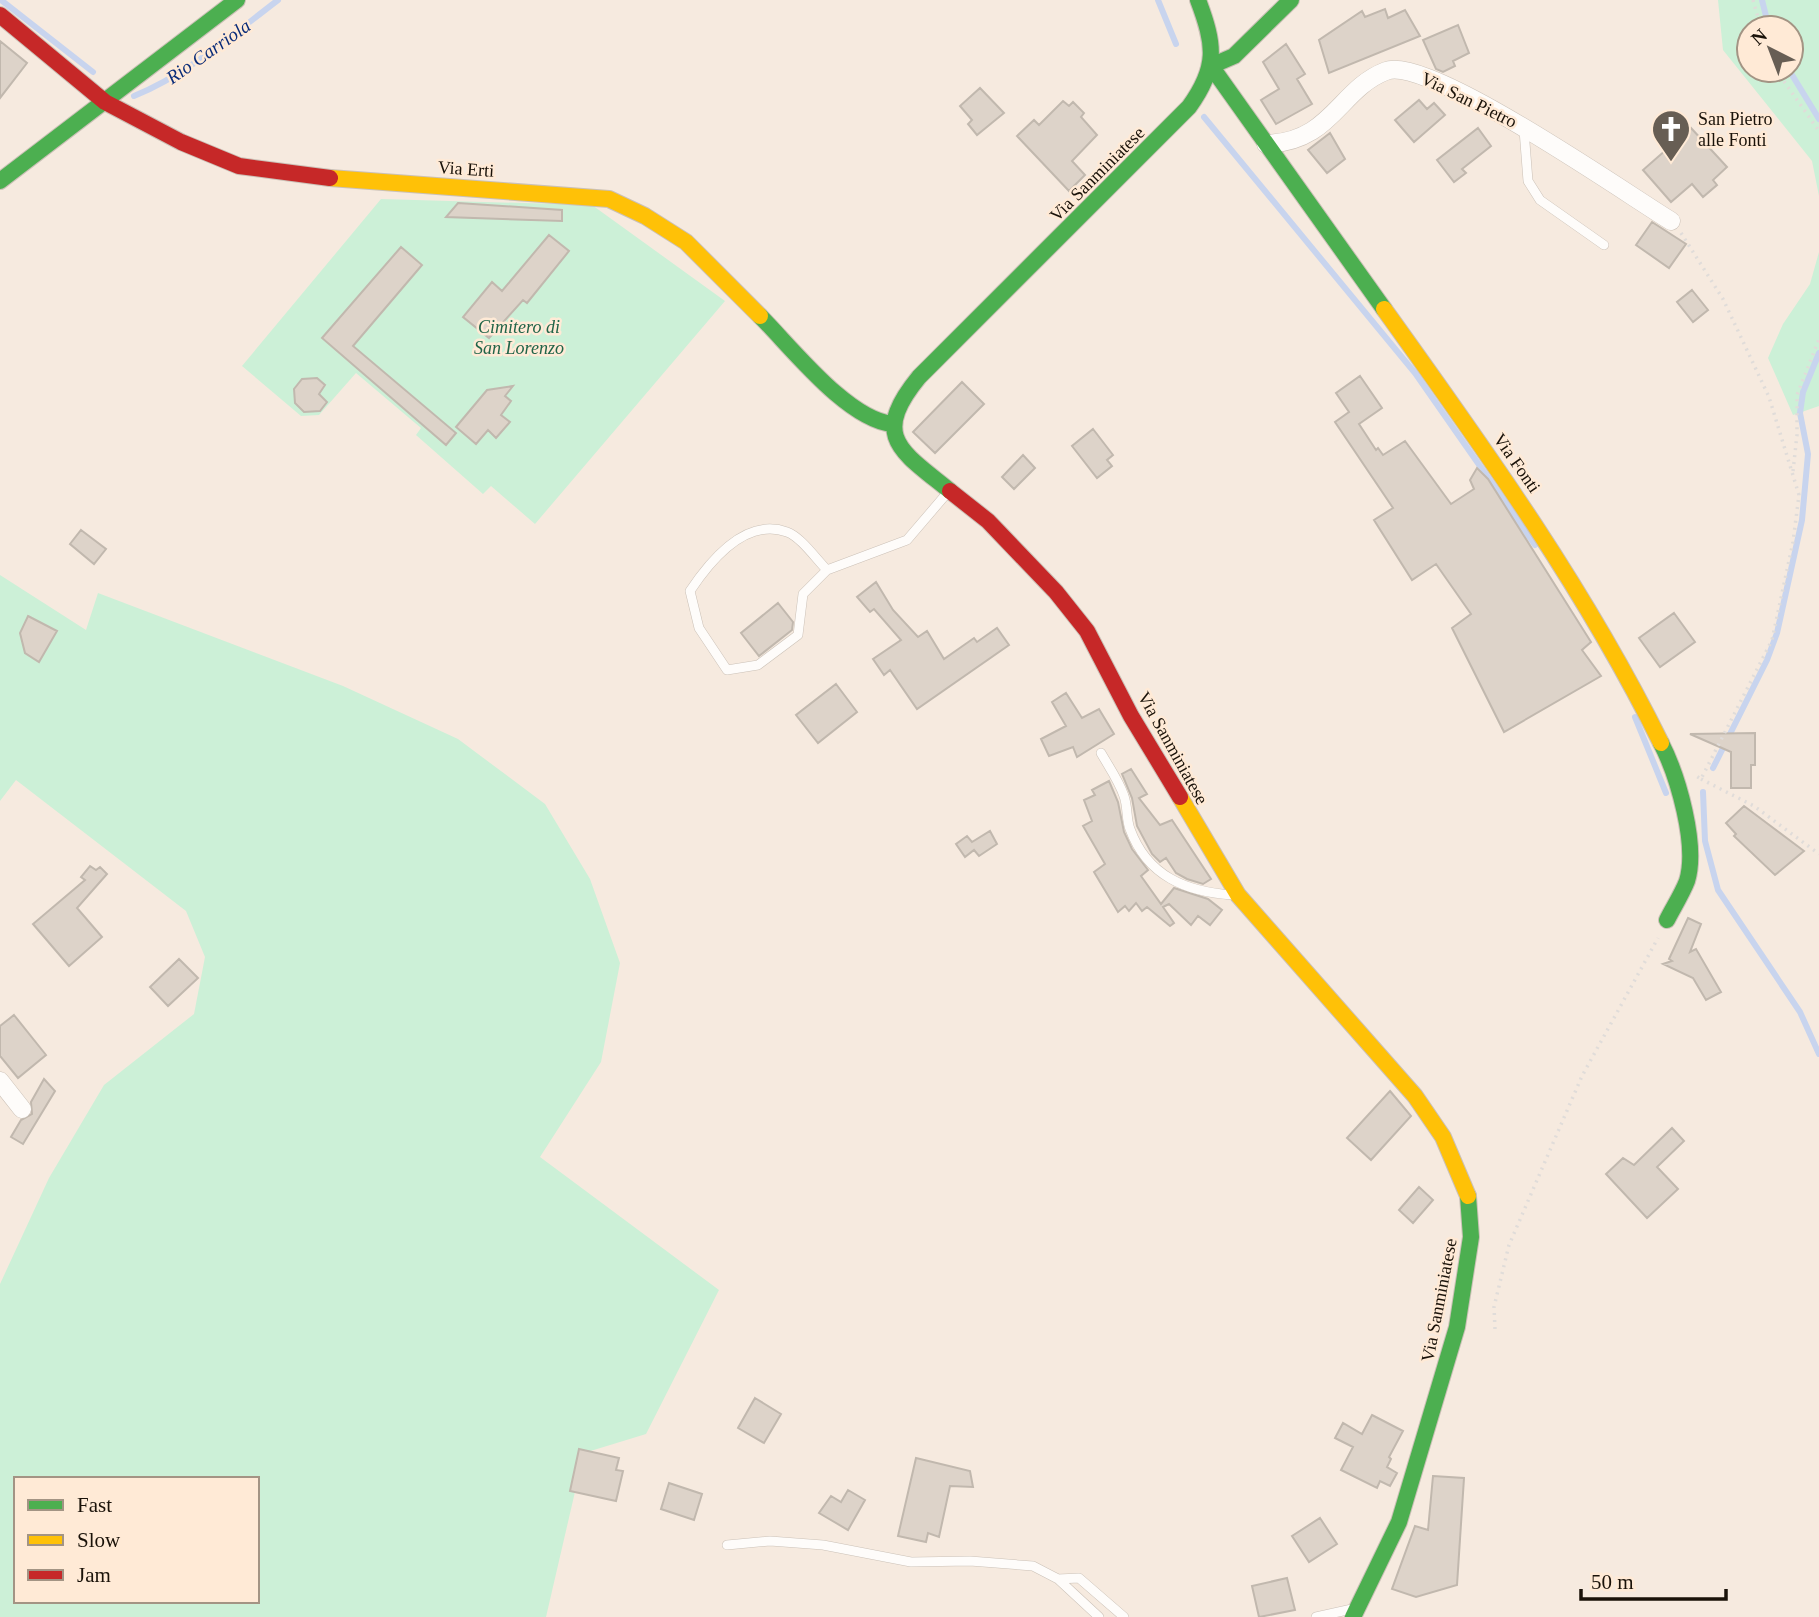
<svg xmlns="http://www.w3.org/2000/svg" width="1819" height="1617" font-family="Georgia,serif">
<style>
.green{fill:#ccf0d7;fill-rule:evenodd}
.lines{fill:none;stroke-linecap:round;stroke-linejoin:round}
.stream{stroke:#c8d4ee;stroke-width:6}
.building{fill:#ddd3c9;stroke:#c1b8ae;stroke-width:2}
.lane-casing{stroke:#cbc1b7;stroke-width:10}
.street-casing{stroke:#cbc1b7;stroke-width:19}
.fast-casing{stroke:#cbc1b7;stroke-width:18}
.slow-casing{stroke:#cbc1b7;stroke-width:18}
.jam-casing{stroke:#cbc1b7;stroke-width:18}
.path{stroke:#e0dcd9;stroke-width:3.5;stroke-dasharray:2 5;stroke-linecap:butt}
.lane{stroke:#fefcfa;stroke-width:9}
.street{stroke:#fefcfa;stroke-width:18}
.fast{stroke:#4caf50;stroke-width:16}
.slow{stroke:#ffc107;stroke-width:16}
.jam{stroke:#c62828;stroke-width:16}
.labels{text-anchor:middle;stroke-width:5;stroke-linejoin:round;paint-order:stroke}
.street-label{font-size:18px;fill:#1a1209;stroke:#ffead6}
.poi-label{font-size:18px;fill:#1a1209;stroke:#ffead6;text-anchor:start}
.park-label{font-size:18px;font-style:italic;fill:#206448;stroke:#ffead6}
.water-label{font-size:19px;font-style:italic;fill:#0a2c79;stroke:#ffead6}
</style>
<rect width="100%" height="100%" fill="#f6eadf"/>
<!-- green -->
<path class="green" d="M1718 0H1819V196L1812 161 1723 50ZM1791 28V70H1749V28Z
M381 199 592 205 725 301 535 524 491 486 483 494 416 435 421 428 356 373 319 415 301 416 242 366Z
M1819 252V406L1793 415 1768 358 1783 324 1810 284Z
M0 575 86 630 98 593 343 686 458 739 545 804 590 879 620 963 601 1062 540 1157 719 1290 646 1434 584 1453 546 1617H0V1284L49 1178 104 1085 194 1014 205 957 186 911 16 780 0 801ZM16 1479H257V1601H16Z"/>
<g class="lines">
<!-- stream -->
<path class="stream" d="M1 0 93 72
M1158 0 1176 44
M1762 0 1769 28
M1789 70 1819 119
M134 96C188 74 232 35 278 0
M1204 117 1415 373 1535 545
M1635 717 1666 793
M1713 768 1767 660 1777 633 1802 520 1808 454 1800 413 1803 392 1819 353
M1703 792 1705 841 1718 890 1800 1012 1819 1054"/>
</g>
<!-- building -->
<path class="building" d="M1385 9 1388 18 1405 10 1420 36 1329 73 1319 40 1362 11 1365 17Z
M1458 25 1469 53 1453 61 1455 66 1443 72 1436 69 1423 40Z
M0 41 27 63 0 98Z
M1286 44 1305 74 1297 79 1312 104 1276 124 1261 100 1279 89 1263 62Z
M980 88 1004 113 977 135 968 124 972 120 960 106Z
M1419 100 1427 109 1434 103 1445 115 1414 142 1395 120Z
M1063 101 1069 106 1073 102 1084 113 1081 117 1097 135 1072 161 1085 175 1069 191 1017 136 1034 120 1039 125Z
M1478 128 1491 146 1462 169 1466 173 1454 182 1437 160Z
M1691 128 1727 167 1713 180 1717 185 1703 197 1692 184 1671 202 1643 170Z
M1330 133 1345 159 1327 173 1308 150Z
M458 203 562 210V221L446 217Z
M1652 222 1686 244 1669 268 1636 245Z
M549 235 569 251 527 303 523 300 489 338 463 317 492 282 502 291Z
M401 247 422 265 353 346 456 433 446 445 322 338Z
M1692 290 1708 310 1693 322 1677 302Z
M1360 376 1382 408 1359 424 1376 450 1378 448 1383 455 1405 441 1451 504 1474 489 1470 480 1477 468 1488 479 1591 642 1582 650 1601 676 1504 732 1452 628 1471 614 1436 564 1412 580 1374 520 1393 508 1335 422 1349 412 1336 393Z
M317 378 325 385 319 394 327 402 320 411 304 412 295 403 294 389 302 379Z
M962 382 984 404 935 453 913 432Z
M513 386 505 396 511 401 501 415 510 422 496 438 488 430 476 444 456 427 487 390Z
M1093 429 1113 455 1107 460 1112 466 1097 478 1072 446Z
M1023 455 1035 468 1014 489 1002 477Z
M81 530 106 549 94 564 70 544Z
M876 582 893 610 918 637 927 631 944 659 974 638 977 642 997 628 1009 645 917 709 890 670 884 675 873 659 901 640 874 609 870 612 857 597Z
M778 603 793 622 792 630 759 656 741 633Z
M1674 613 1695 642 1660 667 1639 638Z
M28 616 57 631 39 662 25 653 20 633Z
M836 684 857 712 818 743 796 715Z
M1066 693 1082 718 1099 709 1114 734 1077 757 1073 747 1049 756 1041 739 1066 726 1052 702Z
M1755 733V765H1751V788H1731V752L1690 734Z
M1131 769 1147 794 1139 798 1160 825 1172 820 1211 879 1203 884 1187 879 1176 873 1166 858 1160 862 1152 854 1137 826 1132 798 1122 774Z
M1109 781 1118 802 1124 832 1132 849 1148 870 1141 876 1161 904 1174 888 1208 899 1222 910 1210 925 1198 916 1191 925 1169 904 1163 907 1174 923 1170 926 1147 907 1142 911 1136 903 1129 911 1125 906 1118 912 1094 872 1105 864 1083 826 1092 821 1084 800 1095 795 1092 790Z
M1744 806 1804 851 1775 875 1734 836 1736 834 1726 823Z
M990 831 997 844 979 856 974 850 965 857 956 844 967 836 972 842Z
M90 866 96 870 100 867 107 874 77 908 102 937 69 966 33 924 85 880 81 877Z
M1688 918 1701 924 1690 952 1696 949 1721 992 1706 1000 1693 978 1663 964 1672 961 1669 959Z
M179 959 198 978 168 1006 150 987Z
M14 1015 46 1055 18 1078 0 1056V1026Z
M44 1079 55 1091 23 1144 11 1137 21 1120 32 1114 31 1102Z
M1390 1091 1411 1116 1371 1160 1347 1138Z
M1672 1128 1684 1141 1657 1167 1678 1189 1647 1218 1606 1174 1623 1158 1634 1165Z
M1419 1187 1433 1200 1413 1223 1399 1210Z
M755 1398 781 1414 764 1443 738 1428Z
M1372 1415 1403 1431 1389 1457 1391 1459 1387 1467 1397 1473 1390 1486 1380 1481 1377 1488 1341 1470 1353 1447 1335 1438 1343 1423 1362 1434Z
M579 1449 619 1458 616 1470 623 1471 616 1501 570 1491Z
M916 1458 970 1471 973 1487 950 1486 939 1537 928 1533 926 1542 898 1536Z
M1433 1476 1464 1478 1457 1585 1416 1597 1392 1589 1415 1526 1428 1530Z
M669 1483 702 1494 694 1520 661 1509Z
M848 1490 865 1500 848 1530 819 1513 831 1496 841 1502Z
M1320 1518 1337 1544 1309 1562 1292 1536Z
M1287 1578 1295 1610 1259 1617 1252 1586Z"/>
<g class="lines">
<defs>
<path id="lane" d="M1524 130 1528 181 1540 200 1604 245
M827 570C816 559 801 537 787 532 746 517 710 561 690 591L699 628 727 670 758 665 798 635 803 594 827 570 907 540 948 492
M1101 753C1109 767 1119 781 1124 796 1128 807 1126 819 1130 829 1147 876 1186 892 1233 895
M727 1545 770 1541 823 1545 911 1562 970 1561 1033 1566 1058 1579 1099 1617
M1058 1579 1079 1578 1124 1617
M1316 1617 1352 1609"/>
<path id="street" d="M1266 144C1332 142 1339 89 1386 71 1428 55 1625 193 1671 221
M0 1081 22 1109"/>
<path id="fast" d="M1291 0 1234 56 1211 66 1384 309
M0 181 237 0
M760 316C792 348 847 419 892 424
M950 491C901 451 870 437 919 377L1189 107C1218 67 1215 45 1198 0
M1661 743C1678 776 1698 845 1687 881 1682 894 1673 908 1667 920
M1353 1617 1399 1522 1457 1327 1471 1237 1468 1196"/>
<path id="slow" d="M330 178 609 199 645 216 686 242 760 316
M1384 309C1485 450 1584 587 1661 743
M1180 797 1238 895 1415 1096 1443 1137 1468 1196"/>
<path id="jam" d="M0 15 105 102 181 142 239 166 330 178
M950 491 988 521 1056 592 1087 631 1131 716 1180 797"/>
</defs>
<!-- lane casing -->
<use href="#lane" class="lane-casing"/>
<!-- street casing -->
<use href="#street" class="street-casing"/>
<!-- fast casing -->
<use href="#fast" class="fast-casing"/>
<!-- slow casing -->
<use href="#slow" class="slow-casing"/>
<!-- jam casing -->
<use href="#jam" class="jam-casing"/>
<!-- path -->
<path class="path" d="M1753 0 1761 28
M1776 70 1819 131
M1681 233 1723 299 1769 397 1799 495 1793 542 1772 640 1701 779 1696 776
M1793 471 1797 435V395L1819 339
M1701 779 1754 806 1819 854
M1495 1329 1494 1307 1509 1245 1582 1076 1658 938"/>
<!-- lane -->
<use href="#lane" class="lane"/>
<!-- street -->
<use href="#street" class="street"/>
<!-- fast -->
<use href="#fast" class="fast"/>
<!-- slow -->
<use href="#slow" class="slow"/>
<!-- jam -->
<use href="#jam" class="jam"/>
</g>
<!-- icons -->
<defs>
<symbol id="church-pin" viewBox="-11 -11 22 30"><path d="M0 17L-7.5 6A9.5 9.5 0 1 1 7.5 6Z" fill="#675e54" stroke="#ffead6"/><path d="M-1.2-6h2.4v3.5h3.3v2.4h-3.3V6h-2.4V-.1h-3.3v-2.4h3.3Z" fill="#fff"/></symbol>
</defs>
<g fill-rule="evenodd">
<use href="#church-pin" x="1649" y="107" width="44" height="60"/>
</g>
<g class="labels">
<!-- street labels -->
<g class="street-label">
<text transform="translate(1469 100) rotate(26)" y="6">Via San Pietro</text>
<text transform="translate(466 169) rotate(4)" y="6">Via Erti</text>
<text transform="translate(1097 174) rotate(-45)" y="6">Via Sanminiatese</text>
<text transform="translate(1517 463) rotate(55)" y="6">Via Fonti</text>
<text transform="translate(1173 748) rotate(61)" y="6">Via Sanminiatese</text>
<text transform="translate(1439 1300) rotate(-79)" y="6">Via Sanminiatese</text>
</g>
<!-- poi labels -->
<g class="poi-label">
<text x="1698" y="125">San Pietro<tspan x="1698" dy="21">alle Fonti</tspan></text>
</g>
<!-- park labels -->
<g class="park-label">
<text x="519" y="333">Cimitero di<tspan x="519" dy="21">San Lorenzo</tspan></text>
</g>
<!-- water labels -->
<g class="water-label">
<text transform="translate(208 51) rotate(-35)" y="7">Rio Carriola</text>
</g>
</g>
<!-- legend -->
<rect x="14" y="1477" width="245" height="126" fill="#ffead6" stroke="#a39484" stroke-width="2"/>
<rect x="28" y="1500" width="35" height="10" fill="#4caf50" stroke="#a39484" stroke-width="2"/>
<text x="77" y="1512" font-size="21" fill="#1a1209">Fast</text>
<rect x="28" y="1535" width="35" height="10" fill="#ffc107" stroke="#a39484" stroke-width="2"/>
<text x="77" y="1547" font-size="21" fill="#1a1209">Slow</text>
<rect x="28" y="1570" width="35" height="10" fill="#c62828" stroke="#a39484" stroke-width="2"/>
<text x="77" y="1582" font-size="21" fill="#1a1209">Jam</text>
<!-- north arrow -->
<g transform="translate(1770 49) rotate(318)"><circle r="33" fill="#ffead6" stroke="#a39484" stroke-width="2"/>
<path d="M0-5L12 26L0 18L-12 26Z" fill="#675e54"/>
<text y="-10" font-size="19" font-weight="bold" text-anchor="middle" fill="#1a1209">N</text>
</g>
<!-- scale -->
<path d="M1581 1589v10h145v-10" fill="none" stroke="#1a1209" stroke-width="3.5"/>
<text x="1591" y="1589" font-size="21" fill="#1a1209" stroke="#ffead6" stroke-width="5" paint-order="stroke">50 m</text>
</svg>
